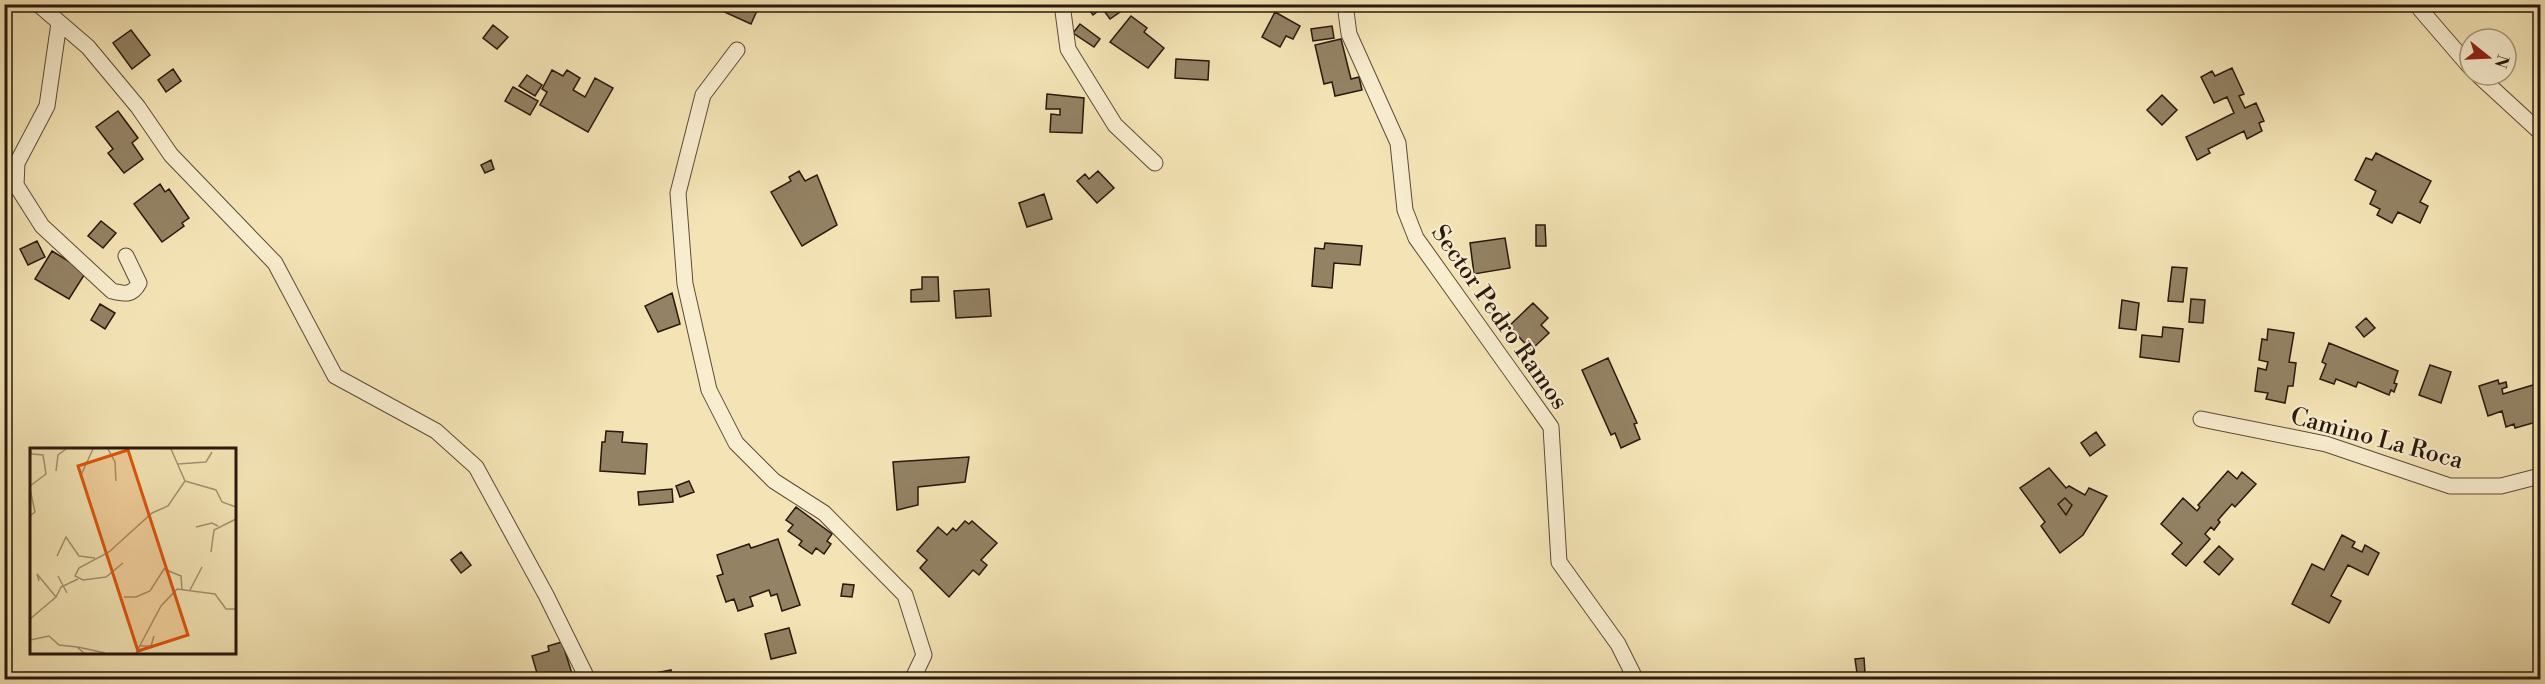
<svg xmlns="http://www.w3.org/2000/svg" width="2545" height="684" font-family="'Libre Bodoni',serif">
<style>
.building{fill:#938264;stroke:#29180c;stroke-width:1.5;fill-rule:evenodd}
.lines{fill:none;stroke-linecap:round;stroke-linejoin:round}
.minor-casing{stroke:#5c4b36;stroke-width:17}
.minor{stroke:#f8edcf;stroke-width:15}
.labels{text-anchor:middle;stroke-width:4.5;stroke-linejoin:round;paint-order:stroke}
.street-label{font-size:24px;fill:#29180c;stroke:#f8edcf}
.inset-road{fill:none;stroke:#a39271;stroke-width:1.5}
.view{fill:#de560c;fill-opacity:0.15;stroke:#de560c;stroke-width:3}
.inset-edge{fill:none;stroke:#29180c;stroke-width:3}
</style>
<rect width="100%" height="100%" fill="#f4e4b5"/>
<filter id="stains"><feTurbulence type="fractalNoise" baseFrequency=".00333" numOctaves="4"/><feColorMatrix values="0 0 0 0 .2 0 0 0 0 .09 0 0 0 0 .02 0 0 0 .5 -.17"/></filter>
<radialGradient id="worn" r=".72"><stop offset=".6" stop-color="#630" stop-opacity="0"/><stop offset="1" stop-color="#630" stop-opacity=".3"/></radialGradient>
<!-- building -->
<path class="building" d="M4 4H15L4 17Z
M707 4H760L751 24Z
M1085 4H1114L1120 12 1110 19 1102 8 1093 15Z
M1275 12 1300 26 1293 39 1286 36 1280 47 1262 37Z
M1131 16 1147 28 1144 32 1164 48 1148 68 1110 42Z
M1080 24 1100 39 1094 47 1073 33Z
M493 25 508 37 497 49 483 38Z
M1332 26 1334 38 1313 41 1311 29Z
M131 30 150 55 132 69 113 43Z
M1341 39 1351 79 1359 77 1362 90 1335 96 1332 82 1324 84 1315 45Z
M1176 59 1209 61 1208 80 1175 78Z
M2232 68 2244 94 2239 96 2245 108 2256 103 2264 121 2259 123 2262 131 2247 139 2244 131 2208 149 2210 153 2197 160 2186 137 2234 113 2227 97 2214 103 2201 77 2212 71 2215 76Z
M173 69 181 81 166 92 158 80Z
M552 70 563 76 567 70 580 78 573 90 585 97 595 78 613 88 588 132 540 105 547 92 542 89Z
M527 75 542 85 535 96 519 86Z
M513 87 538 101 530 115 505 101Z
M1047 94 1084 98 1082 133 1050 132 1051 114 1060 115V109H1046Z
M2162 95 2177 110 2162 125 2147 110Z
M118 111 138 138 132 143 143 159 124 173 108 153 113 149 96 127Z
M2376 153 2431 181 2420 202 2428 206 2420 223 2398 212 2392 223 2377 215 2380 209 2370 204 2376 191 2355 180 2366 158 2372 160Z
M491 160 494 169 485 173 481 165Z
M799 171 805 181 817 175 837 225 802 246 771 192 791 181 789 177Z
M1098 171 1114 188 1097 203 1077 181 1085 174 1089 179Z
M160 184 165 192 169 189 189 218 182 223 184 226 162 242 134 204Z
M1044 194 1052 219 1027 227 1019 203Z
M101 221 116 233 103 248 88 236Z
M1536 225H1545L1546 246H1536Z
M1505 238 1510 268 1474 274 1470 243Z
M37 241 45 257 28 265 20 249Z
M1325 243 1362 246 1360 265 1334 263 1332 288 1312 286 1315 248 1324 249Z
M52 251 86 272 69 299 35 279Z
M2172 267 2187 268 2183 302 2168 301Z
M922 277H938L939 301 911 302V290L922 289Z
M989 289 991 316 956 318 954 291Z
M672 293 680 324 658 332 645 306Z
M2191 299 2205 300 2203 323 2189 322Z
M2122 300 2139 303 2136 330 2119 328Z
M1533 303 1548 318 1541 325 1549 333 1531 350 1509 326Z
M100 304 115 313 105 329 91 320Z
M2366 318 2375 328 2364 337 2356 327Z
M2163 327 2183 329 2179 362 2140 357 2142 335 2162 337Z
M2268 329 2294 333 2289 362 2296 363 2293 386H2288L2285 403 2266 399 2268 393 2255 391 2258 368 2266 370 2268 362 2259 360 2262 339 2267 340Z
M2329 343 2398 371 2394 383 2397 384 2394 392 2391 390 2389 395 2358 382 2356 387 2336 379 2334 384 2320 379 2326 364 2322 362Z
M1608 358 1637 423 1634 424 1640 439 1621 448 1615 433 1611 435 1582 370Z
M2430 365 2451 372 2441 403 2419 395Z
M2498 380 2499 384 2506 382 2507 387 2502 389 2503 394 2533 385 2537 397 2540 396V421L2515 428 2514 424 2506 427 2502 411 2488 416 2479 386Z
M606 431 623 432 622 442 647 444 645 474 600 471 602 442H605Z
M2096 432 2105 445 2090 456 2081 443Z
M969 457 965 482 918 487V505L897 510 893 462Z
M2049 468 2066 488 2069 486 2085 495 2089 488 2107 496 2083 535 2060 553 2041 526 2045 522 2020 488ZM2065 498 2072 505 2066 515 2058 504Z
M2228 471 2237 479 2242 472 2256 484 2235 507 2232 504 2218 520 2220 522 2214 530 2211 527 2205 534 2210 539 2186 566 2172 554 2182 543 2161 524 2183 498 2197 511 2200 507 2198 505Z
M689 481 694 492 680 497 676 486Z
M672 489 673 502 639 505 638 492Z
M2065 498 2072 505 2066 515 2058 504Z
M796 507 832 534 827 541 831 544 824 554 816 548 812 554 799 545 802 541 788 531 793 525 786 520Z
M965 521 969 524 972 521 997 543 981 560 987 565 979 575 973 570 949 597 920 568 927 560 917 551 938 527 947 535 953 528 956 531Z
M2342 535 2355 542 2352 547 2362 552 2365 545 2379 553 2368 575 2348 565 2331 596 2341 601 2329 623 2292 604 2312 564 2324 570Z
M778 539 800 605 782 611 777 594 771 596 769 590 750 597 753 606 738 611 734 599 726 602 717 576 723 574 717 555 749 544 751 548Z
M2219 546 2233 559 2219 575 2204 562Z
M461 552 471 565 461 573 451 560Z
M843 584 854 585 852 597 841 596Z
M789 628 796 653 771 659 765 634Z
M562 642 574 680H539L532 656 549 651 548 646Z
M1864 658 1865 673H1857L1855 659Z
M671 670 672 680H635V677Z"/>
<g class="lines">
<defs>
<path id="minor" d="M38 4 88 47 138 107 171 155 275 263 335 376 436 431 476 467 546 595 588 680
M1062 4 1068 49 1115 125 1155 163
M1345 4 1349 34 1398 143 1405 210 1416 238 1551 427 1559 562 1618 644 1636 680
M2420 9 2470 67
M59 23 47 106 17 163 16 185 42 226 112 291C125 294 132 296 139 283L126 256
M737 50 703 95 678 193 685 284 709 390 736 443 774 481 824 513 905 595 924 655 912 680
M2478 75 2540 132
M2201 419 2326 444 2450 486H2501L2540 476"/>
</defs>
<!-- minor casing -->
<use href="#minor" class="minor-casing"/>
<!-- minor -->
<use href="#minor" class="minor"/>
</g>
<g class="labels">
<!-- street labels -->
<g class="street-label">
<text transform="translate(1500 317) rotate(55)" y="8">Sector Pedro Ramos</text>
<text transform="translate(2377 438) rotate(15)" y="8">Camino La Roca</text>
</g>
</g>
<!-- overview -->
<g transform="translate(30 448)">
<rect width="206" height="206" fill="#f4e4b5"/>
<path class="inset-road" d="M78 1 85 14 86 33M141 1 155 33M148 16 176 14 182 4M26 23 28 7 36 1M51 27 63 1M155 33 186 42 192 54 206 59M0 38 16 26 13 7 2 6 0 2M0 41 5 64 0 68M166 79 182 75 188 78M181 104 184 82 206 71M27 108 36 89 49 108 65 110M93 115 76 129 53 132 45 128 49 120 79 104 122 65 138 58 155 33M28 128 37 145M9 133 7 126 26 149M160 142 172 119M94 149H106L120 143 134 121 151 128 152 141M0 171 26 149 31 139 48 131M0 192 19 188 29 197 47 199 54 205M109 198H121L124 188M48 199 75 205M106 205 131 158 147 141 185 146 196 161H206"/>
<path class="view" d="M98 2 158 187 108 203 48 18Z"/>
<rect width="206" height="206" class="inset-edge"/>
</g>
<!-- margin -->
<rect width="2545" height="684" fill="none" stroke="#f4e4b5" stroke-width="24"/>
<rect x="6" y="6" width="2533" height="672" fill="none" stroke="#29180c" stroke-width="3"/>
<rect x="12" y="12" width="2521" height="660" fill="none" stroke="#29180c" stroke-width="1.5"/>
<!-- north arrow -->
<g transform="translate(2488 57) rotate(108)"><circle r="28" fill="#f8edcf" stroke="#a59881" stroke-width="1.5"/>
<path d="M0-4.5L10 22L0 15L-10 22Z" fill="#8f2418"/>
<text y="-9" font-size="16" font-weight="bold" text-anchor="middle" fill="#29180c">N</text>
</g>
<rect width="100%" height="100%" filter="url(#stains)"/>
<rect width="100%" height="100%" fill="url(#worn)"/>
</svg>
